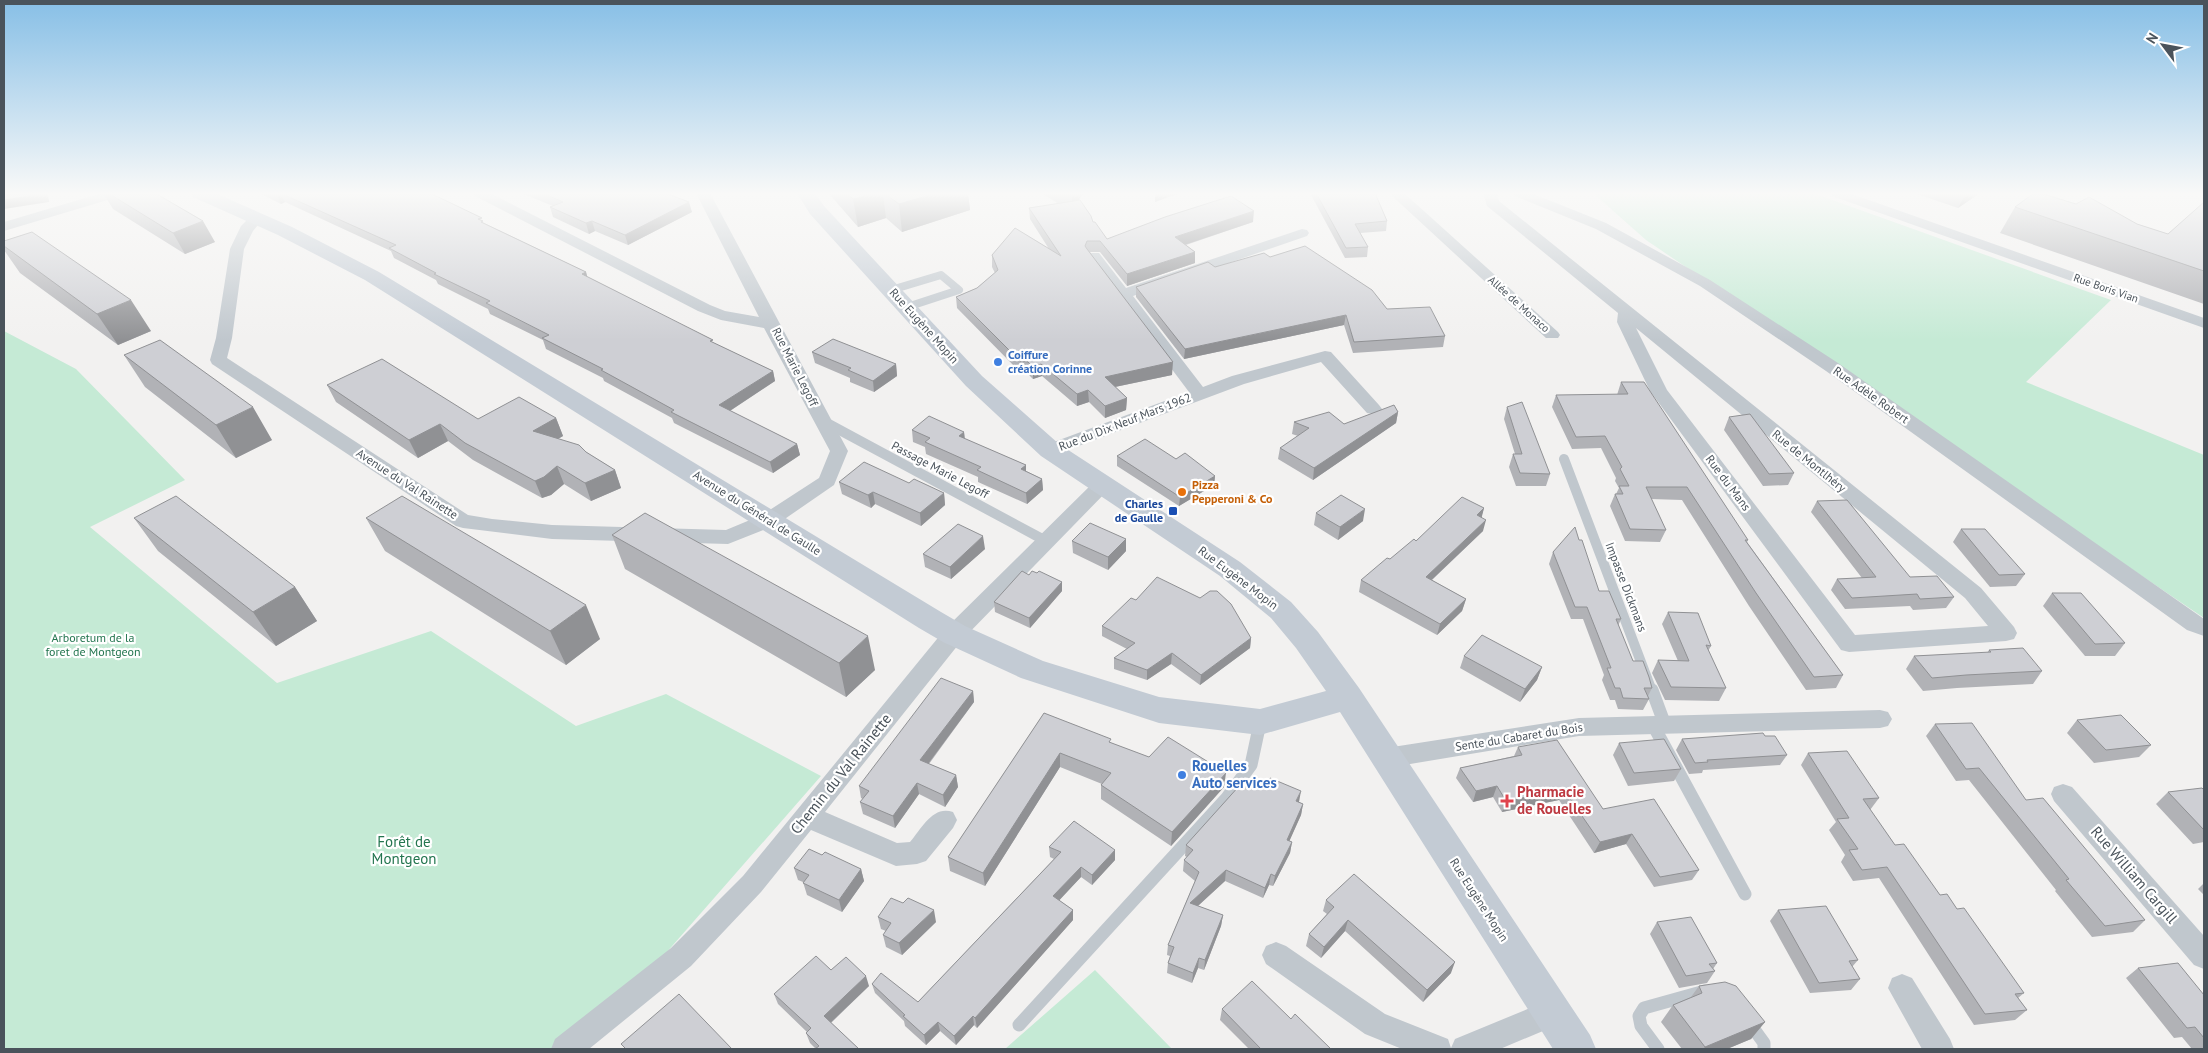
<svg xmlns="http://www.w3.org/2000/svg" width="2208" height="1053" font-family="'PT Sans',sans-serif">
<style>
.green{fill:#c5ead5}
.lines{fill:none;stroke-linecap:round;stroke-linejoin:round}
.lane-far2{stroke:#c0c7cd;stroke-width:8}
.lane-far1{stroke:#c0c7cd;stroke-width:10}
.lane{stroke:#c0c7cd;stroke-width:13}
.street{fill:#c0c7cd;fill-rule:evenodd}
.secondary{fill:#c3cbd4;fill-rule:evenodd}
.wall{fill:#b1b2b6}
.shaded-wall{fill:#909194}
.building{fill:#cecfd4;stroke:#909194}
.shop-dot{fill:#3f7fe0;stroke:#fff;stroke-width:2}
.food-dot{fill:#e8710a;stroke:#fff;stroke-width:2}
.transit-dot{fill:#1a4fb4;stroke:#fff;stroke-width:2}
.health-dot{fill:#e0444e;stroke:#fff;stroke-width:2}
.labels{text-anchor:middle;stroke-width:4.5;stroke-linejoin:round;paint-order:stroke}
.far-street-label{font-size:11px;fill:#4a535b;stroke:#fff}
.street-label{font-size:12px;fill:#4a535b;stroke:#fff}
.shop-label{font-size:12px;font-weight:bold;fill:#366cbe;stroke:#fff;text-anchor:start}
.food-label{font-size:12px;font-weight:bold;fill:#c56008;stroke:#fff;text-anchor:start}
.transit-label{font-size:12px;font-weight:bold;fill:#164399;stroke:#fff;text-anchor:end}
.park-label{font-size:12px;fill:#23754f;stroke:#fff}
.near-shop-label{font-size:15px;font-weight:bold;fill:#366cbe;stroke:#fff;text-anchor:start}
.near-street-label{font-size:15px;fill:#4a535b;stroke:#fff}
.near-health-label{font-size:15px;font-weight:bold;fill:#be3a42;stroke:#fff;text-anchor:start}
.near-park-label{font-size:15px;fill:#23754f;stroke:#fff}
</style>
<rect width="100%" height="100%" fill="#f2f1f0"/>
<!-- green -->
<path class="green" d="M1593 193H1813L2111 300 2026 382 2204 455V618L1646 240Z
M4 331 76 369 185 480 90 527 277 683 431 631 576 726 666 694 821 776 617 1009 564 1049H4Z
M1095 970 1172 1049H1005Z"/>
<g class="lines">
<!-- lane-far2 -->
<path class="lane-far2" d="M891 290 941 275 959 290 907 307"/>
<!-- lane-far1 -->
<path class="lane-far1" d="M823 421 1046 541
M1564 459 1652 691"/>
<!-- lane -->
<path class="lane" d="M1652 690 1665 725
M1653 725 1745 894
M1748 1021 1764 1043V1049
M1019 1025 1226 799 1251 765 1260 723
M1658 1049 1641 1026 1639 1016 1644 1008 1705 991"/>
<!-- street -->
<path class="street" d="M102 193H123L121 196 4 231V222Z
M473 193H490L710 305 725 311 759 317 696 193H710L848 451 834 485 776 525 728 544 552 539 463 528 456 526 212 364 210 360 216 338 230 249 241 226 252 215 257 214 264 218 253 231 244 249 232 338 227 358 468 515 492 519 552 525 726 530 762 515 819 478 830 451 764 328 721 320 698 311 475 196Z
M1389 193H1404L1558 332 1560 335 1558 338H1546Z
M1483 193H1497L1499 201 1981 588 2014 627 2017 633 2014 639 2006 641 1849 652 1841 650 1650 391 1617 322 1618 313 1487 206ZM1636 328 1965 598 1988 626 1855 635 1667 390Z
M1513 193H1531L1606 223 1710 280 1838 363 2204 619V636L2187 630 1826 371 1700 286 1596 229 1515 196Z
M1830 193H1849L2204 318V328L1832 196Z
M1302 229 1307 230 1309 233 1307 236 1133 296 1203 387 1232 376 1325 351 1331 352 1379 405 1382 409 1379 413 1373 414 1367 413 1321 362 1244 384 1057 454 1050 456 1043 454 1041 450 1043 446 1189 392 1089 259 1087 256 1089 253H1099L1126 288Z
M1103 478 1110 480 1113 484 1110 488 962 640 825 812 897 843 910 842C922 828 933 805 953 812L957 820 953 828 926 861 917 864 896 866 811 830 761 892 691 966 589 1049H551L555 1039 671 948 743 876 946 628 1096 480Z
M1880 710 1888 712 1892 719 1888 726 1880 728 1579 736 1386 768 1377 765 1374 758 1377 751 1386 748 1579 718Z
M2063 784 2072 787 2204 936V969L2194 965 2054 801 2051 794 2054 787Z
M1276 942 1286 946 1385 1014 1448 1039 1451 1048 1455 1039 1552 999 1562 1003 1567 1013 1562 1023 1500 1049H1402L1365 1034 1266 964 1262 955 1266 946Z
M1902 974 1912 978 1950 1039 1954 1049H1922L1888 988 1892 978Z"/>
<!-- secondary -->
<path class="secondary" d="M191 193H215L292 227 379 272 941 612 965 626 1043 661 1159 697 1260 709 1326 691 1296 648 1271 618 1220 576 1041 456 966 386 810 214 797 193H815L824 206 982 376 1059 444 1240 562 1291 602 1318 632 1359 688 1590 1035 1596 1049H1553L1340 712 1260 735 1159 723 1021 678 943 642 919 628 365 280 278 235 193 197Z"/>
</g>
<!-- wall -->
<path class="wall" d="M103 193H155L215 242 185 254 113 209Z
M259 193H430L484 223 586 272 587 277 714 343 773 371 775 381 730 411 797 444 800 455 773 473 674 423 672 418 604 381 603 378 546 349 543 340 490 314 488 309 438 284 436 280 394 258 391 251 285 202 281 204Z
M521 193H665L692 212 628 245 595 231 589 234 553 217 550 207 553 206Z
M829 193H968L970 210 902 232 886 218 858 227 831 196Z
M1041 193H1083L1078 200 1093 222 1107 239 1253 222 1186 245 1195 252V263L1127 286 1100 252H1090L1172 375 1115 387 1127 398 1126 410 1105 418 1089 402 1077 406 1042 376 1033 379 1028 374 1021 373 957 308 956 297 977 288 995 273 992 267V255L1049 249 1030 219 1029 208 1059 204Z
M1310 193H1375L1387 221 1386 231 1360 233 1368 247 1367 257 1345 258Z
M1914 193H1980L1958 208Z
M2204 202V304L2000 233 2015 207 2137 224 2168 234Z
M4 241 151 331 118 345 20 273 4 250Z
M1270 257 1387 309 1445 336 1443 347 1353 353 1344 325 1184 359 1136 297V287L1215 267Z
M812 352 896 364 897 376 874 392 850 382V378L815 363Z
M124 355 272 440 236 458 145 387Z
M1621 382 1748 540 1747 542 1843 675 1836 688 1806 690 1749 606 1682 500 1651 499 1666 530 1660 542 1625 541 1610 506 1615 494H1616L1619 488 1615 481 1616 478 1601 448 1572 449 1552 407 1556 395H1617Z
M327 385 478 419 556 418 563 436 558 439 586 452 615 470 621 488 591 501 564 484 551 495 542 498 473 460 448 441 418 458 336 402Z
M1507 407 1550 474 1546 486H1516L1509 467 1513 454H1515L1504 419Z
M1398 412 1396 423 1313 480 1278 459 1280 448 1298 436 1292 434 1294 422 1344 424Z
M1729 417 1794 473 1788 485 1763 486 1724 430Z
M912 430 964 432 965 439 1026 465V471L1042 479 1043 490 1027 504 978 482V477L926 454 925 447 913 442Z
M1117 456 1176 459 1215 476 1214 485 1179 506 1117 466Z
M839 482 909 483 944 493 945 505 921 526 875 504 871 508 842 494Z
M1817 501 1910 577 1954 597 1946 608 1913 610 1910 606 1845 609 1831 590 1837 579 1862 578 1811 512Z
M1484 508 1481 518 1483 531 1432 580 1466 599 1462 611 1437 635 1359 592 1361 580 1416 541Z
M1316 513 1363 521 1338 540 1314 525Z
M134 518 295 587 317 621 276 646 158 551Z
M366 518 600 639 566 665 385 551Z
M1961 529 2025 574 2016 586 1990 587 1953 542Z
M612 535 875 670 846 697 625 569Z
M1126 539V551L1108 570 1073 553 1072 541Z
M1579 540 1599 591 1621 619 1618 626 1633 661 1652 688 1648 696 1649 699 1643 710 1618 709 1615 700H1610L1602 680 1604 675 1583 619H1571L1549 564 1553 552Z
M985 549 951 579 925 567 923 554Z
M1029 575 1062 582V591L1030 628 995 612 994 602Z
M2052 593 2125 643 2115 656H2085L2043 606Z
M1136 600 1251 638 1250 648 1200 685 1171 664 1147 680 1114 669V658L1127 649 1102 636V626Z
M1668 612 1711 646 1708 651 1726 688 1719 701 1665 700 1652 673 1658 660 1678 661 1662 624Z
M1989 650 2042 671 2033 684 1957 688 1923 691 1906 669 1914 656 1987 653Z
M1464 656 1542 667 1537 680 1520 702 1460 668Z
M973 691 974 702 929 764 956 775 958 787 945 807 919 794 895 828 863 814 860 802 863 799 861 798 859 786Z
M1044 713 1111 743 1224 787 1171 846 1101 799V785L1102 784 1060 767 985 886 950 871 948 857Z
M2077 720 2151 745 2139 757 2094 763 2067 733Z
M1935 724 2026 800 2145 920 2133 932 2092 937 2055 891 2056 890 1969 780 1956 781 1926 736Z
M1765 736 1787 755 1780 765 1703 770 1702 773 1689 774 1676 750 1682 739Z
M1619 743 1681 769 1674 781 1628 786 1613 755Z
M1518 747 1603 809 1699 870 1692 880 1654 887 1626 844 1594 853 1559 800 1502 812 1493 797 1473 802 1456 778 1460 768 1514 756Z
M1808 753 1879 798 1870 810 1895 845 1940 895 1957 909 2024 993 2018 998 2027 1010 2015 1020 1974 1025 1879 878 1853 881 1841 862 1845 855 1829 830 1836 822 1801 765Z
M2204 790V842L2193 844 2156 804 2168 792Z
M1299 802 1303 804 1301 815 1289 841 1292 842 1290 853 1273 886 1269 885 1263 898 1225 881 1198 906 1223 915 1221 926 1204 970 1198 968 1192 983 1167 973 1168 963 1170 956 1167 955 1168 945 1195 881 1183 871 1184 860 1187 857 1185 856 1186 845Z
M1049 847 1115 860 1092 885 1081 877 1059 900 1073 910V920L977 1028 974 1025 956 1045 940 1031 926 1045 905 1026 904 1021 875 993 872 984 918 1002 1054 859 1050 857Z
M822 855 861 869 864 881 842 912 807 895 803 882 798 880 794 868Z
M2204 883V895L2198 889Z
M1326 900 1451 973 1423 1002 1345 931 1321 958 1306 946 1309 934 1327 914 1323 911Z
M1778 910 1858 960 1852 967 1860 979 1851 990 1810 993 1770 921Z
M878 917 936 922 902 955 886 947 883 935 886 931 881 929Z
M1657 922 1717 963 1713 969 1715 971 1707 983 1679 988 1650 934Z
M2138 968 2204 995V1049H2192L2182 1037 2174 1038 2126 978Z
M831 970 869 986 831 1023 859 1049H816L810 1043 806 1033 807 1032 778 1004 774 994Z
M1699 986 1765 1022 1751 1039 1727 1049H1682L1661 1022 1673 1005 1691 997Z
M1222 1009 1291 1019 1331 1049H1249L1220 1020Z"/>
<!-- shaded-wall -->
<path class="shaded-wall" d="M43 193H48L49 202 4 209V200Z
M280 193 285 202 281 204 276 194Z
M877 193H883L886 218 858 227 853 199Z
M937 193H968L970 210 902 232 899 204Z
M1073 193H1083L1072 212V196Z
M1155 193H1180L1155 202Z
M1966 193H1980L1958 208Z
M689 202 692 212 628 245 625 235Z
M1254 211 1253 222 1175 248V237Z
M203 221 215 242 185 254 173 233Z
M592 221 595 231 589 234 586 223Z
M1195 252V263L1127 286V274Z
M586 272 589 283 582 274Z
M131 300 151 331 118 345 97 314Z
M1346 315 1344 325 1184 359 1185 349Z
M1173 362 1172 375 1105 389V377Z
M896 364 897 376 874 392 873 381Z
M1041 364 1042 376 1033 379V367Z
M773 371 775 381 722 416 719 405Z
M1088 390 1089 402 1077 406V394Z
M1127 398 1126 410 1105 418V406Z
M253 407 272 440 236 458 216 425Z
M1398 412 1396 423 1313 480 1314 468Z
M556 418 563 436 540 449 533 431Z
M440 424 448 441 418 458 409 440Z
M964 432 965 443 959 436Z
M797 444 800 455 773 473 770 462Z
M1026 465V476L1021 469Z
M557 466 564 484 551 495 542 498 535 481Z
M615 470 621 488 591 501 585 483Z
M1215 476 1214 485 1179 506 1180 497Z
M1042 479 1043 490 1027 504 1026 493Z
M873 492 875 504 871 508 868 495Z
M944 493 945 505 921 526 920 513Z
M1484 508 1481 520 1477 515Z
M1365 509 1363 521 1338 540 1340 527Z
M1486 520 1483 531 1423 588 1426 577Z
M983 536 985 549 951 579 950 567Z
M1126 539V551L1108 570V557Z
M1062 582V591L1030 628 1029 618Z
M295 587 317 621 276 646 253 612Z
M1466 599 1462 611 1437 635 1440 624Z
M586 605 600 639 566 665 550 631Z
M868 636 875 670 846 697 839 663Z
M1251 638 1250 648 1200 685 1201 675Z
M1172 653 1171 664 1147 680V670Z
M1542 667 1537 680 1520 702 1525 689Z
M973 691 974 702 922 772 920 760Z
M1060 753V767L985 886 983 873Z
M1226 773 1224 787 1171 846 1172 832Z
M956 775 958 787 945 807 943 795Z
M917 783 919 794 895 828 893 816Z
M1497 786 1493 797 1473 802 1476 791Z
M1564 790 1559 800 1502 812 1506 801Z
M1301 791 1299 802 1294 812 1296 801Z
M1303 804 1301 815 1285 851 1287 840Z
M1632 834 1626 844 1594 853 1600 842Z
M1292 842 1290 853 1273 886 1275 876Z
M1115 850V860L1092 885V875Z
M1081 867V877L1054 906 1053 896Z
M861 869 864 881 842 912 839 900Z
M1226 870 1225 881 1189 914 1190 903Z
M1271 874 1269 885 1263 898 1265 888Z
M934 910 936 922 902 955 899 943Z
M1073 910V920L977 1028 975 1018Z
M1223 915 1221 926 1204 970 1205 960Z
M1348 920 1345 931 1321 958 1324 947Z
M1199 958 1198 968 1192 983 1193 973Z
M1455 962 1451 973 1423 1002 1427 990Z
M866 976 869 986 827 1026 824 1016Z
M973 1016 974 1025 956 1045 954 1036Z
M938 1022 940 1031 926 1045 924 1035Z
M1765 1022 1751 1039 1727 1049H1703L1705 1047Z"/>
<!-- building -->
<path class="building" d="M4 193H43V194L4 200Z
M108 193H155L203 221 173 233Z
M280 193H430L482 218 478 219 483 221 481 222 586 272 582 274 713 340 710 341 773 371 719 405 797 444 770 462 671 412 674 410 601 370 603 369 542 338 549 335 486 303 490 301 434 274 436 273 389 248 396 245Z
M542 193H665L689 202 625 235 592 221 586 223 550 207 563 202Z
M847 193H877L853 199Z
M884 193H937L899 204Z
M1067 193H1073L1072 196Z
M1316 193H1375L1387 221 1355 224 1368 247 1346 248Z
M2034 193H2040L2076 204 2089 197 2137 224 2168 234 2204 202V271L2015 207Z
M1231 196 1254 211 1175 237 1195 252 1127 274 1100 241H1087L1085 246 1087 249 1173 362 1105 377 1127 398 1105 406 1088 390 1077 394 1041 364 1033 367 1028 362 1020 361 956 297 977 288 998 270 992 255 1015 228 1061 256 1029 208 1080 200 1091 216 1093 222H1095L1107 239 1165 217Z
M32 232 131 300 97 314 4 246V241Z
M1305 246 1372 290 1387 309 1430 307 1445 336 1354 342 1346 315 1185 349 1136 287 1208 262 1215 267 1264 253 1270 257Z
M833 339 896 364 873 381 848 370 851 368 812 352Z
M160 340 253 407 216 425 124 355Z
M382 359 478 419 519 397 556 418 533 431 579 445 586 452 615 470 585 483 557 466 544 477 535 481 465 443 440 424 409 440 327 385Z
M1621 382H1644L1748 540H1745L1843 675 1814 677 1756 593 1687 487H1646L1666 530 1630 529 1615 494H1623L1619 486H1629L1620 469 1622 467 1605 436 1576 437 1556 395 1628 394Z
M1522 402 1550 474 1520 473 1513 454H1522L1507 407Z
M1394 405 1398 412 1314 468 1280 448 1309 428 1294 422 1329 412 1344 424Z
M1750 414 1794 473 1769 474 1729 417Z
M929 416 964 432 959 436 1026 465 1021 469 1042 479 1026 493 977 470 981 467 925 442 930 438 912 430Z
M1145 439 1176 459 1185 453 1215 476 1180 497 1117 456Z
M864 462 909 483 914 479 944 493 920 513 873 492 868 495 839 482Z
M1341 495 1365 509 1340 527 1316 513Z
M176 496 295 587 253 612 134 518Z
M402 496 586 605 550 631 366 518Z
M1462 497 1484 508 1477 515 1486 520 1426 577 1466 599 1440 624 1361 580 1387 558 1390 559 1414 539 1416 541Z
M1847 500 1910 577 1937 576 1954 597 1920 599 1917 594 1852 598 1837 579 1876 577 1817 501Z
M645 513 868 636 839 663 612 535Z
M1090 523 1126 539 1108 557 1072 541Z
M958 524 983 536 950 567 923 554Z
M1575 527 1579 540H1582L1599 591H1609L1621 619H1616L1633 661H1643L1649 677 1652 688H1644L1649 699 1623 698 1620 688H1615L1607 668H1611L1587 607H1575L1553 552Z
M1961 529H1985L2025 574 1999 575Z
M1022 571 1029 575 1032 571 1037 573 1039 571 1062 582 1029 618 994 602Z
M1157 577 1200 598 1210 591H1217L1231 604 1251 638 1201 675 1172 653 1147 670 1114 658 1135 643 1102 626 1131 598 1136 600Z
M2052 593H2081L2125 643 2095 644Z
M1668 612 1698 613 1711 646 1706 645 1726 688 1671 687 1658 660 1689 661Z
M1482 635 1542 667 1525 689 1464 656Z
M2023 648 2042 671 1966 675 1932 678 1914 656 1991 652 1989 650Z
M941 678 973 691 920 760 956 775 943 795 917 783 893 816 860 802 869 791 859 786Z
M1044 713 1111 739 1109 742 1149 757 1168 737 1226 773 1172 832 1101 785 1111 773 1060 753 983 873 948 857Z
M2121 715 2151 745 2106 750 2077 720Z
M1972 723 2026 800 2043 798 2145 920 2105 926 2066 880 2069 879 1979 768 1966 769 1935 724Z
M1763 733 1765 736H1775L1787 755 1707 760 1708 762 1695 763 1682 739Z
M1664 739 1681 769 1634 773 1619 743Z
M1557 740 1603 809 1654 799 1699 870 1660 877 1632 834 1600 842 1564 790 1506 801 1497 786 1476 791 1460 768 1522 755 1518 747Z
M1847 751 1879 798 1863 799 1895 845 1904 844 1940 895 1947 894 1957 909 1964 908 2024 993 2015 994 2027 1010 1985 1014 1887 867 1862 870 1849 850 1858 849 1837 819 1849 818 1808 753Z
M1270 778 1301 791 1296 801 1303 804 1287 840 1292 842 1275 876 1271 874 1265 888 1226 870 1190 903 1223 915 1205 960 1199 958 1193 973 1168 963 1174 947 1168 945 1199 872 1184 860 1193 850 1186 845 1240 785 1244 787 1249 781 1266 787Z
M2202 788 2204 790V830L2168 792Z
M1074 821 1115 850 1092 875 1081 867 1053 896 1073 910 975 1018 973 1016 954 1036 938 1022 924 1035 903 1016 905 1015 872 984 881 973 918 1002 1061 852 1049 847Z
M809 849 822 855 825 852 861 869 839 900 803 883 809 875 794 868Z
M1354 874 1455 962 1427 990 1348 920 1324 947 1309 934 1334 907 1326 900Z
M891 898 903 903 908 898 934 910 899 943 883 935 891 923 878 917Z
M1826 906 1858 960 1849 961 1860 979 1819 983 1778 910Z
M1691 917 1717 963 1709 964 1715 971 1686 976 1657 922Z
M816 956 831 970 846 957 866 976 824 1016 859 1049H815L819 1046 806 1033 811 1028 774 994Z
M2178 963 2204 995V1038L2195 1027 2187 1028 2138 968Z
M1252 981 1291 1019 1295 1014 1331 1049H1261L1222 1009Z
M1725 982 1736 986 1765 1022 1705 1047 1673 1005 1702 993 1699 986Z
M679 994 732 1049H626L621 1044Z"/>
<!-- sky -->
<linearGradient id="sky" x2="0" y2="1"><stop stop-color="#87bfe6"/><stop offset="0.57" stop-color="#f9f9f8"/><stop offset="1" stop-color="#f9f9f8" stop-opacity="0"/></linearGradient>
<rect width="2208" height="340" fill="url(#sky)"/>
<!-- markers -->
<g class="shop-dot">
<circle cx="998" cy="362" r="5"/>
<circle cx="1182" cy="775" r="5"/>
</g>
<circle class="food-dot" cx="1182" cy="492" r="5"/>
<rect class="transit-dot" x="1168" y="506" width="10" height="10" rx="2.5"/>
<path class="health-dot" d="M1504.5 793.5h5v5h5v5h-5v5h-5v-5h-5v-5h5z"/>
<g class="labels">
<!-- far-street labels -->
<g class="far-street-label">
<text transform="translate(2106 288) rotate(19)" y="4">Rue Boris Vian</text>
<text transform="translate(1519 304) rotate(42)" y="4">Allée de Monaco</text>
</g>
<!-- street labels -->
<g class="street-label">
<text transform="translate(924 326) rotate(48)" y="4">Rue Eugène Mopin</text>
<text transform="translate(795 367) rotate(63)" y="4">Rue Marie Legoff</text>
<text transform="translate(1871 395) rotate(35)" y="4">Rue Adèle Robert</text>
<text transform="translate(1125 422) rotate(-21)" y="4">Rue du Dix Neuf Mars 1962</text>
<text transform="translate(1809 461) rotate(39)" y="4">Rue de Montlhéry</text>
<text transform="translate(940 470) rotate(28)" y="4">Passage Marie Legoff</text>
<text transform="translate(1728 483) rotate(53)" y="4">Rue du Mans</text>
<text transform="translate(407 484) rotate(33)" y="4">Avenue du Val Rainette</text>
<text transform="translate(757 513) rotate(32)" y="4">Avenue du Général de Gaulle</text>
<text transform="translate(1238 578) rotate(37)" y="4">Rue Eugène Mopin</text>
<text transform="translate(1626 587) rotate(69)" y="4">Impasse Dickmans</text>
<text transform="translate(1519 737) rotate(-9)" y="4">Sente du Cabaret du Bois</text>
<text transform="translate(1479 900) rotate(57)" y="4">Rue Eugène Mopin</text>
</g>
<!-- shop labels -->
<g class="shop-label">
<text x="1008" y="359">Coiffure<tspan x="1008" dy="14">création Corinne</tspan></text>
</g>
<!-- food labels -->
<g class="food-label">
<text x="1192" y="489">Pizza<tspan x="1192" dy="14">Pepperoni &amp; Co</tspan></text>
</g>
<!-- transit labels -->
<g class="transit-label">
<text x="1163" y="508">Charles<tspan x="1163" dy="14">de Gaulle</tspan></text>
</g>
<!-- park labels -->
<g class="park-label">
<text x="93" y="642">Arboretum de la<tspan x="93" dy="14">foret de Montgeon</tspan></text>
</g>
<!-- near-shop labels -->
<g class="near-shop-label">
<text x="1192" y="771">Rouelles<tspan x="1192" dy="17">Auto services</tspan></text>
</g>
<!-- near-street labels -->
<g class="near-street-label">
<text transform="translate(841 774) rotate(-51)" y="5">Chemin du Val Rainette</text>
<text transform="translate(2134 875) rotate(49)" y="5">Rue William Cargill</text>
</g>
<!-- near-health labels -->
<g class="near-health-label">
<text x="1517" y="797">Pharmacie<tspan x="1517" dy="17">de Rouelles</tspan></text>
</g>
<!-- near-park labels -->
<g class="near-park-label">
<text x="404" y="847">Forêt de<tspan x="404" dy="17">Montgeon</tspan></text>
</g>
</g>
<!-- border -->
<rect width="2208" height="1053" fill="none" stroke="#4a535b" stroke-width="10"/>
<!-- north arrow -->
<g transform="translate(2163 45) rotate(302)" stroke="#ffffff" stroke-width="4" paint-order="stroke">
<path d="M0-4L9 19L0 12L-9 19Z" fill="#4a535b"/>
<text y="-8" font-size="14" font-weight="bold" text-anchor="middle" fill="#4a535b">N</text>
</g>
</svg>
